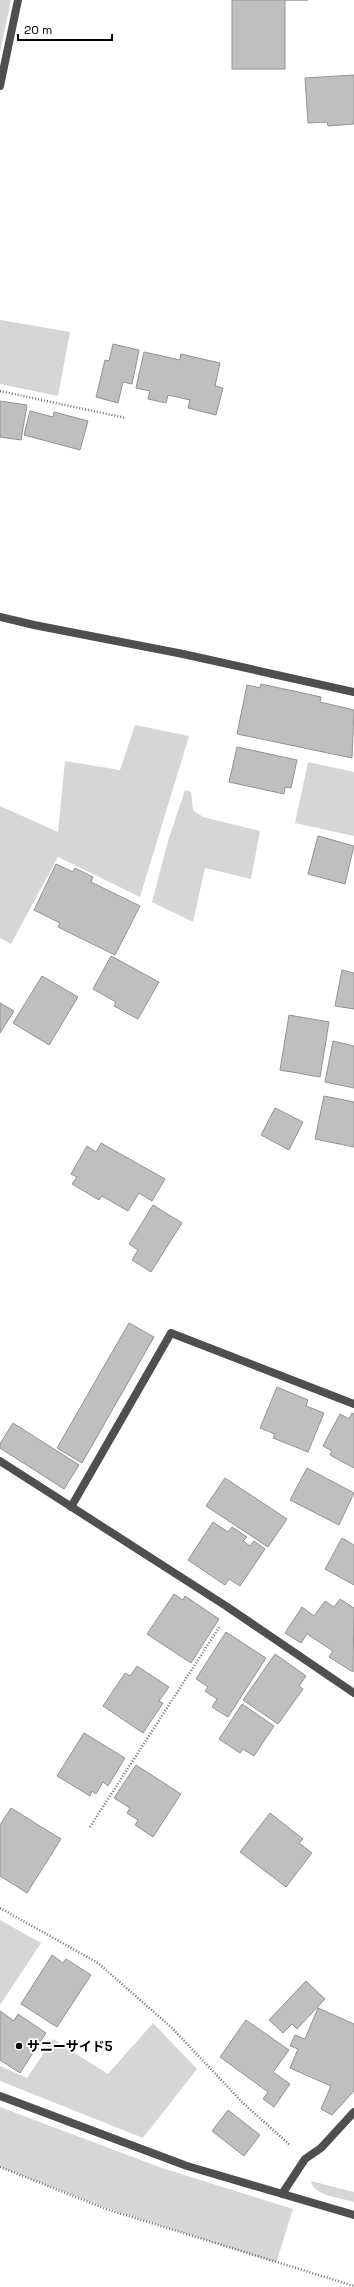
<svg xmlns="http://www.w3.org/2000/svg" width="354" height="2287" font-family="'Space Grotesk','Noto Sans JP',sans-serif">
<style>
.green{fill:#d6d6d6}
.building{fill:#bfbfbf;stroke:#939393}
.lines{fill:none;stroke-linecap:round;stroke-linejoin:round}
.path{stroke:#717171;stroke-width:2.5;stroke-dasharray:1 2;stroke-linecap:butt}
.lane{stroke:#4f4f4f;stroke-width:8}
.street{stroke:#4f4f4f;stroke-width:8}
.poi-dot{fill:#000;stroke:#fff;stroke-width:1.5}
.labels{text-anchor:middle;stroke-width:3.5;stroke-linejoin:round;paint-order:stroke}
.poi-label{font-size:13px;font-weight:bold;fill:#000;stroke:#fff;text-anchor:start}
</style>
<rect width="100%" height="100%" fill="#fff"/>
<!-- green -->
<path class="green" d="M0 0H11L0 52Z
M0 320 70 332 58 396 0 384Z
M135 725 189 736 140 897 58 857 11 944 0 938V806L58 832 65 761 120 770Z
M308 762 354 772V836L295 823Z
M185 790 191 792 193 810 203 817 260 831 251 879 205 868 193 922 152 902 168 841Z
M0 1920 41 1943 0 2005Z
M153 2023 197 2069 143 2138 0 2081V2066L27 2078 53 2039 108 2074Z
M0 2107 162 2168 293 2209 276 2263 101 2206 0 2167Z
M311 2181 354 2192V2202C342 2198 313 2196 311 2181Z"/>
<!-- building -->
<path class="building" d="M232 0H308H285V69H232Z
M354 75V124L328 126 327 122 308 123 305 78Z
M113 344 139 350 132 384 123 382 118 403 96 397 105 360 109 361Z
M144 352 180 360 181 354 220 363 215 386 223 388 216 415 188 408 190 400 168 395 166 403 148 399 150 391 136 388Z
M0 401 27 405 21 440 0 437Z
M30 411 53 417 54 412 88 421 80 450 24 435Z
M261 684 321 697 320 702 354 710 352 758 237 734 247 685 260 688Z
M237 747 297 760 291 788 285 787 284 794 229 782Z
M318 836 354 846 345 884 308 874Z
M56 864 73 872 75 868 93 877 91 882 140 906 115 955 58 927 60 923 34 910Z
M111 956 159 982 138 1019 114 1006 116 1002 93 989Z
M342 970 354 973V1009L335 1006Z
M42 976 78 997 49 1045 13 1023Z
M0 1003 14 1011 0 1033Z
M289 1015 329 1022 320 1077 280 1070Z
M333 1041 354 1046V1088L325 1082Z
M324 1096 354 1102V1147L315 1139Z
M275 1108 303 1122 289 1150 261 1135Z
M101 1143 165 1179 152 1201 139 1193 128 1211 102 1196 99 1200 72 1184 77 1177 71 1174 87 1146 96 1152Z
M153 1205 182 1223 151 1272 132 1260 138 1250 129 1244Z
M129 1323 154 1337 82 1463 57 1448Z
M277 1387 308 1400 306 1406 324 1413 308 1452 273 1438 275 1434 260 1428Z
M352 1413 354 1414V1468L330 1455 332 1451 323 1446 340 1414 349 1419Z
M13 1423 79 1465 64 1489 0 1448V1444Z
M307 1468 354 1493 339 1525 290 1500Z
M225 1478 287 1519 268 1547 206 1506Z
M213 1522 228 1532 232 1527 247 1537 243 1541 250 1546 254 1541 265 1549 240 1586 229 1579 225 1585 188 1560Z
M342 1538 354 1545V1585L325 1569Z
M174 1594 183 1600 185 1596 219 1619 191 1663 147 1634Z
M340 1599 354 1608 353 1672 329 1657 333 1651 307 1634 301 1643 285 1633 302 1607 314 1616 325 1601 334 1607Z
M226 1632 266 1658 228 1717 212 1707 217 1699 205 1691 208 1687 196 1679Z
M275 1654 306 1676 299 1686 303 1689 278 1724 243 1700Z
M137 1666 169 1687 159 1701 163 1703 143 1733 103 1706 125 1673 130 1676Z
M242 1704 274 1726 254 1756 243 1749 240 1753 219 1739Z
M84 1733 125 1758 108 1786 103 1782 96 1794 92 1791 90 1796 57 1776Z
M136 1765 181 1794 153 1837 135 1825 138 1820 127 1813 130 1808 114 1798Z
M11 1808 61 1839 27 1893 0 1876V1825Z
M270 1813 303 1839 299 1843 312 1853 286 1887 240 1852Z
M52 1955 63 1963 66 1959 91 1975 57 2027 21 2004Z
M306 1981 325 1999 297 2029 292 2024 283 2033 269 2020Z
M318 2008 354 2024V2091L332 2115 321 2109 331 2086 290 2068 298 2049 290 2046 295 2035 305 2039Z
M0 2011 14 2021 18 2014 46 2033 20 2073 0 2060Z
M246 2020 289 2050 273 2072 290 2084 274 2107 263 2099 268 2092 220 2057Z
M228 2110 260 2135 244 2156 212 2131Z"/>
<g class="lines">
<!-- path -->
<path class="path" d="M0 391 126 418
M90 1827 220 1626
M0 1908 98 1963 171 2027 243 2103 290 2145
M0 2167 106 2209 354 2286"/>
<!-- lane -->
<path class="lane" d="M0 86 18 0
M0 617 34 625 183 654 354 692"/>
<!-- street -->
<path class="street" d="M0 1461 226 1606 354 1693
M71 1507 171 1333 354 1404
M0 2096 187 2166 354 2215
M282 2194 305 2159 321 2148 354 2112"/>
</g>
<!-- markers -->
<circle class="poi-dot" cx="19" cy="2046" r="4"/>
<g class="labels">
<!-- poi labels -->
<g class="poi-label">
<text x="27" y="2051">サニーサイド5</text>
</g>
</g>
<!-- scale -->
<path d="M18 34v6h94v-6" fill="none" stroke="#000000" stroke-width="2"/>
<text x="24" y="34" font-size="12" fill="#000000" stroke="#ffffff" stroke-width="3" paint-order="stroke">20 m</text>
</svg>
